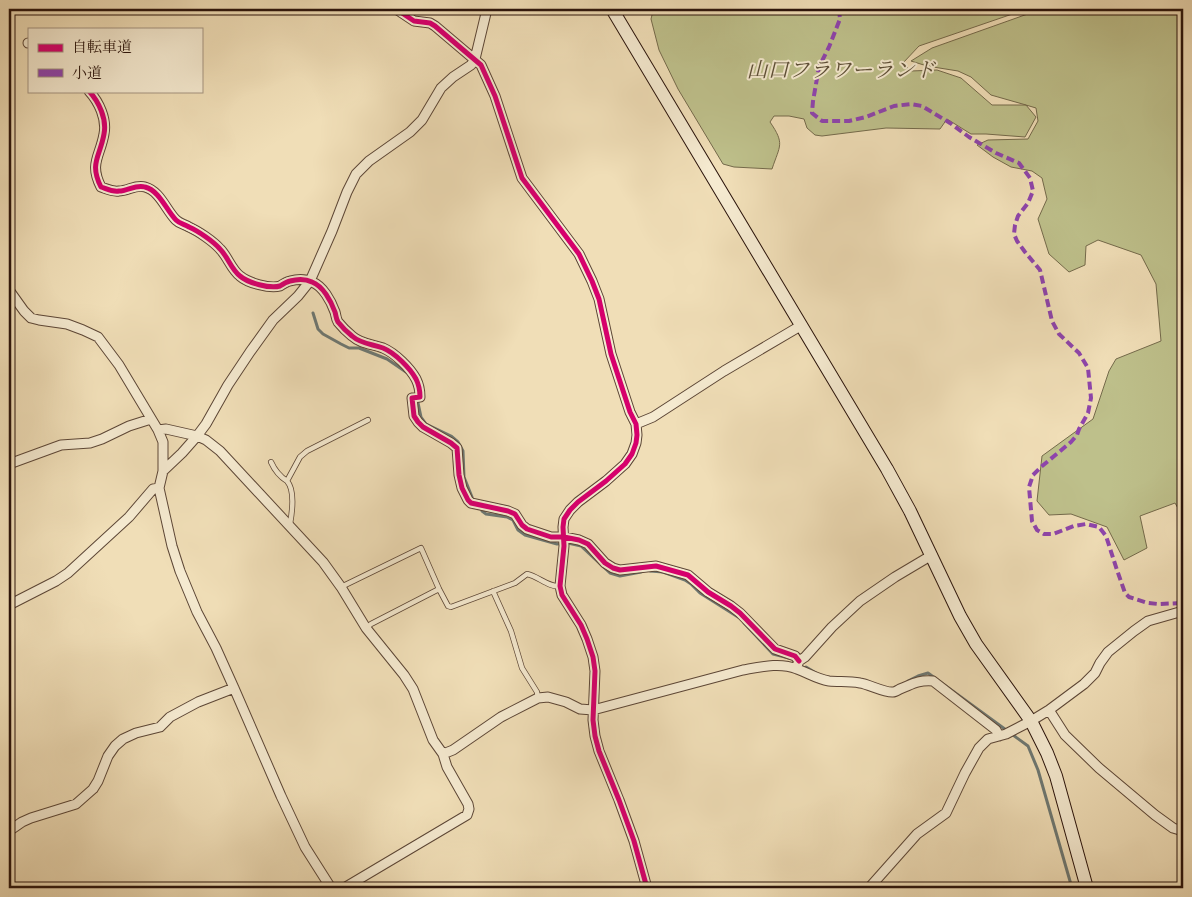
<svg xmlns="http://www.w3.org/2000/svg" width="1192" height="897" font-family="'IM FELL DW Pica','Noto Serif JP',serif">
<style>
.green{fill:#bec08b;stroke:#746a4b}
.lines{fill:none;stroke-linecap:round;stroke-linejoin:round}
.stream{stroke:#6e7872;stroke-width:3}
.lane-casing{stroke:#5c4636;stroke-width:6}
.street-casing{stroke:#5c4636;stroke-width:11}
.secondary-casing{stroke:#2a130b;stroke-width:14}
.lane{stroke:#f5ead0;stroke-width:4.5}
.street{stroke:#f5ead0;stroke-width:9}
.secondary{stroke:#f5ead0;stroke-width:12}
.quiet{stroke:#8e44ad;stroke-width:4;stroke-dasharray:8 4;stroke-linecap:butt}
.cycleway-casing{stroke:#f5ead0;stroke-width:8}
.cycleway{stroke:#d6006c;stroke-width:5}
.labels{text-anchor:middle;stroke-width:4;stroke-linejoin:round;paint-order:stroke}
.park-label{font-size:21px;font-style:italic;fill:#5e5038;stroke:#f5ead0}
</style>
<rect width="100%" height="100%" fill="#f0deb7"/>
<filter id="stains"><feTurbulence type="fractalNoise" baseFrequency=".004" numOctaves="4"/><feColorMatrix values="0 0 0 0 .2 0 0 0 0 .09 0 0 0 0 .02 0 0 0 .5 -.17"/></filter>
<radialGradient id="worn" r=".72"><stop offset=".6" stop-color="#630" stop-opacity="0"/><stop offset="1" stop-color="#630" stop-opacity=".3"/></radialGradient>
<!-- green -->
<path class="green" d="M648 9H1027L919 46 903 63 911 71 937 70 961 78 992 105H1026L991 95 971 77 958 71 927 66 911 61 932 48 1036 11 1048 9H1183V517L1175 503 1140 516 1147 548 1124 560 1107 527 1071 514 1049 515 1037 501 1042 456 1093 419 1109 371 1116 359 1161 341 1156 284 1141 255 1098 240 1086 246 1085 265 1069 272 1049 254 1038 219 1047 199 1042 178 1032 171 1011 167 993 157 977 145 988 140 1028 139 1038 121 1036 108 1026 105 1036 117 1025 137 986 134H971L947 119 940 129 886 128 822 136 815 135 807 128 804 119 789 116H774L770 122C785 144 780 145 772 169L734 167 723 164 678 89 659 50 651 19 653 11Z"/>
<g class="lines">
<!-- stream -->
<path class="stream" d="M313 313 318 329 323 334 341 344 349 348H359L387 359 406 372
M417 398 421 417 426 424 451 436 458 442 463 451 464 477 472 497
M482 511 486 514 507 517 513 520 518 530 525 535 557 544 568 543 581 546 610 573 620 576 641 572
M650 571 663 572 685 580 691 584 700 593 738 617
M744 623 773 654 789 658
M806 667 816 673
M908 681 918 676 928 673 1028 746 1038 770 1072 888"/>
<defs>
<path id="lane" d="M271 462C275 471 279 476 287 481
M290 524C292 513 295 490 287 481L300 457 307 451 368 420
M341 587 421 548 439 589 448 606 451 607 515 583 527 574C538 576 549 588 560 586
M493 591 511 631 522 668 537 692 538 698
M366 628 371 624 439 589"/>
<path id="street" d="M396 9 414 21 430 23 435 26 481 65 495 96 522 178 579 254 592 281 599 299 611 354 630 412 636 424 637 435 636 443 632 454 625 464 606 481 578 502 570 510 564 519 563 527 564 546 560 586 562 595 581 625 587 639 593 657 595 671 593 720 595 736 599 751 619 800 634 841 647 888
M28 43H29
M89 91C99 102 107 119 104 134 100 157 89 163 101 187 107 189 112 192 119 191 128 191 136 184 145 187 160 191 166 210 176 220 180 224 184 224 189 227 198 231 213 241 220 249 228 257 231 269 240 276 248 283 270 289 280 286 283 284 286 282 290 281 297 279 306 279 312 282 323 286 331 301 335 312 336 315 336 319 338 322 342 327 347 332 352 336 361 344 372 344 383 348 395 353 410 368 416 379 419 385 420 391 420 397L412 398 414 416 418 422 423 427 451 443 457 448 459 475 462 488 468 500 471 503 508 511 515 514 522 525 527 529 551 537H564L579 540 588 544 605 563 613 568 620 570 656 566 688 575 708 592 731 606 740 613 775 649 795 656 799 661
M9 290 24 311 31 318 39 320 67 324 83 330 98 337 119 365 158 430 163 442V471L159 488 172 546 180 571 197 612 216 648 234 688 281 796 305 847 331 888
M636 424 653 417 724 371 802 325
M158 430 166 429 197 436 206 440 220 451 323 562 341 587 366 628 404 675 413 689 433 740 443 754 447 767 468 804 469 809 467 815 344 888
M9 464 61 445 90 443 102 439 129 426 151 419
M163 471 182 453 197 436 206 424 228 385 250 352 273 320 298 296 310 281 332 231 347 192 356 174 369 161 410 132 422 120 441 88 453 77 471 65 475 59 487 9
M9 605 56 581 68 573 129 517 153 489 159 488
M797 666 799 661 805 657 832 627 860 601 895 577 932 555
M1049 710 1065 735 1099 768 1155 815 1173 828 1183 831
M443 754 453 750 501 717 538 698 548 697 566 702 580 709 593 710 743 670C760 667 780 662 797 669 808 673 817 679 829 681 839 682 849 681 860 683 868 684 885 693 893 692 895 692 898 690 900 689 913 684 917 680 933 681L996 730 999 736
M9 831 22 822 31 818 76 804 93 789 98 781 108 756 115 746 123 739 136 733 160 727 170 717 198 702 234 688
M869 888 917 834 946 813 965 773 979 748 988 739 1006 734 1031 721 1049 710 1084 684 1095 673 1100 663 1108 652 1134 631 1148 621 1183 611"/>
<path id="secondary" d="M612 9 887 469 910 511 960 616 976 644 1031 721 1047 753 1056 776 1087 888"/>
</defs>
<!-- lane casing -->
<use href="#lane" class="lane-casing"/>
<!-- street casing -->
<use href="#street" class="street-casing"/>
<!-- secondary casing -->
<use href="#secondary" class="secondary-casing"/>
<!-- lane -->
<use href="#lane" class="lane"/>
<!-- street -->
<use href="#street" class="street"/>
<!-- secondary -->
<use href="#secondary" class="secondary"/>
<!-- quiet -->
<path class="quiet" d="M839 9 840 19 829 47 819 67 813 101 812 113 822 121H849L866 117 894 106 911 104 922 106 950 123 969 137 996 153 1019 163 1030 178 1033 191 1028 203 1018 216 1015 225 1014 234 1017 241 1025 252 1040 270 1052 321 1059 334 1079 353 1088 368 1091 398 1088 413 1079 429 1077 435 1071 442 1041 467 1033 475 1029 487 1032 521 1037 530 1044 534H1053L1074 526 1086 524 1099 527 1106 536 1116 567 1125 593 1129 597 1148 603 1158 604 1183 603"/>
<defs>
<path id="cycleway" d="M396 9 414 21 430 23 435 26 481 65 495 96 522 178 579 254 592 281 599 299 611 354 630 412 636 424 637 435 636 443 632 454 625 464 606 481 578 502 570 510 564 519 563 527 564 546 560 586 562 595 581 625 587 639 593 657 595 671 593 720 595 736 599 751 619 800 634 841 647 888
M89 91C99 102 107 119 104 134 100 157 89 163 101 187 107 189 112 192 119 191 128 191 136 184 145 187 160 191 166 210 176 220 180 224 184 224 189 227 198 231 213 241 220 249 228 257 231 269 240 276 248 283 270 289 280 286 283 284 286 282 290 281 297 279 306 279 312 282 323 286 331 301 335 312 336 315 336 319 338 322 342 327 347 332 352 336 361 344 372 344 383 348 395 353 410 368 416 379 419 385 420 391 420 397L412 398 414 416 418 422 423 427 451 443 457 448 459 475 462 488 468 500 471 503 508 511 515 514 522 525 527 529 551 537H564L579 540 588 544 605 563 613 568 620 570 656 566 688 575 708 592 731 606 740 613 775 649 795 656 799 661"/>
</defs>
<!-- cycleway casing -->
<use href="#cycleway" class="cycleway-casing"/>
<!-- cycleway -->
<use href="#cycleway" class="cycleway"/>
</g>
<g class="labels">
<!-- park labels -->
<g class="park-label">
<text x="841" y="77">山口フラワーランド</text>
</g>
</g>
<!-- margin -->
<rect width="1192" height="897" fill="none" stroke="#f0deb7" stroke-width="30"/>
<rect x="10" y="10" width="1172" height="877" fill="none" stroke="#2a130b" stroke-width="2.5"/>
<rect x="15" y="15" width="1162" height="867" fill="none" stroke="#2a130b"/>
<!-- legend -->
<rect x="28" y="28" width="175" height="65" fill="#f5ead0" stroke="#a49481"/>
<rect x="38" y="44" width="25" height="8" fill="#d6006c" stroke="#a49481"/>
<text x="72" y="52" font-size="15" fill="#2a130b">自転車道</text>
<rect x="38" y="69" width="25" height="8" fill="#8e44ad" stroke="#a49481"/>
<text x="72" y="78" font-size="15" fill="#2a130b">小道</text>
<rect width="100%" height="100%" filter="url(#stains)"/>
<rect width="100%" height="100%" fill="url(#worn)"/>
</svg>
